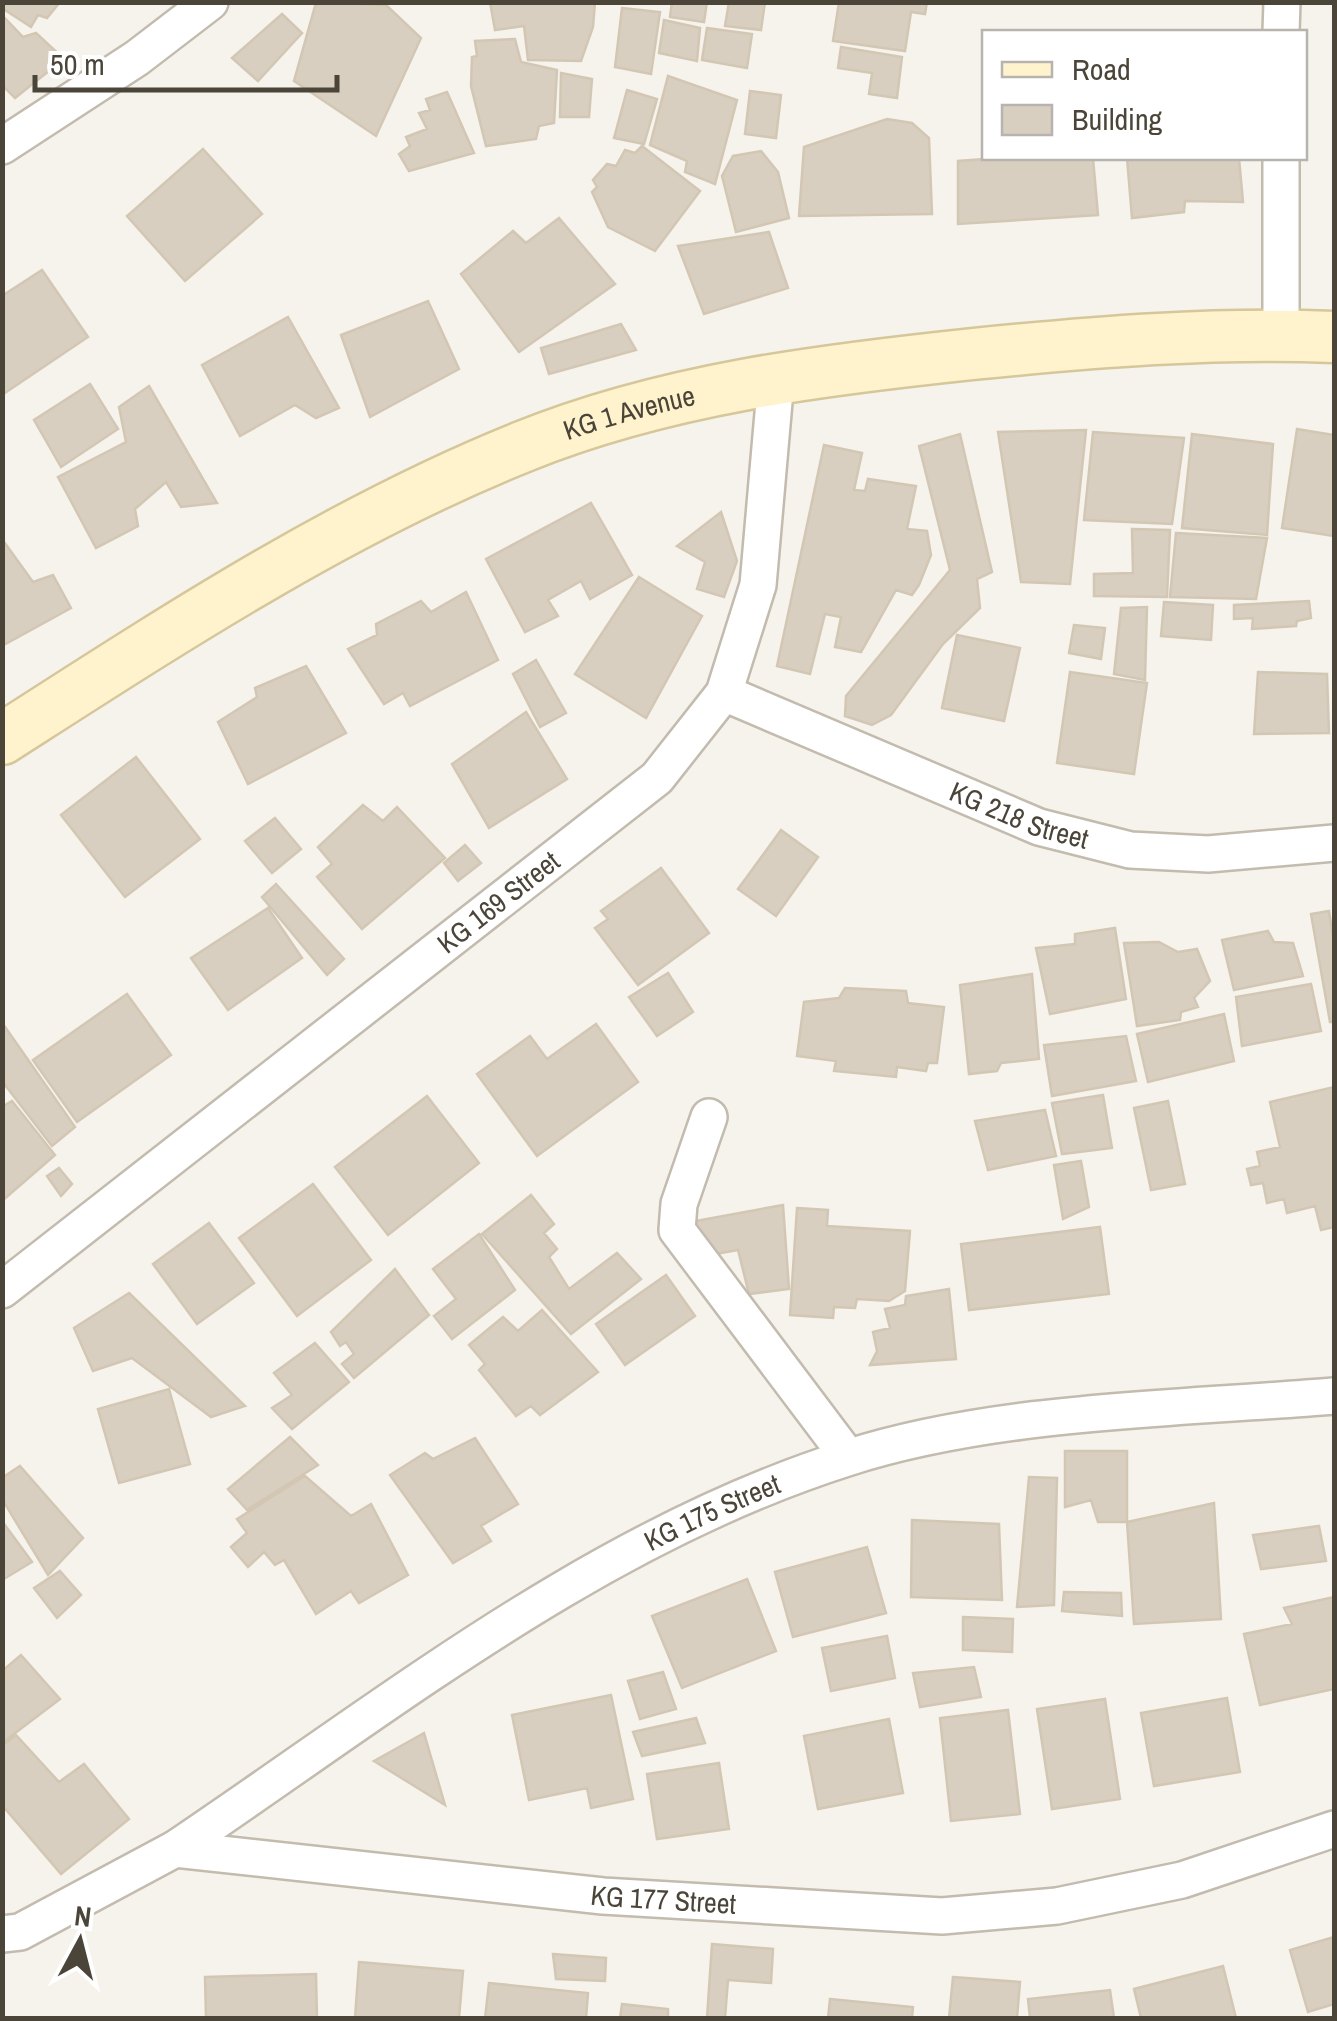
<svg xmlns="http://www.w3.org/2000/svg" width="1337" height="2021" font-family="'Archivo Narrow',sans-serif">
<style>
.building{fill:#d8cfc1;stroke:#d3c7b4;stroke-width:2.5}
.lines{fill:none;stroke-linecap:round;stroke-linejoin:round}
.street-casing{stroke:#c2bbae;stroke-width:40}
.secondary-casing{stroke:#d6c79b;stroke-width:55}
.street{stroke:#fff;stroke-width:35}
.secondary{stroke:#fff3cd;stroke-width:50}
.labels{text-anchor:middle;stroke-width:10;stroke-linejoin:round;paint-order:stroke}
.street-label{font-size:28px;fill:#4b4439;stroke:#fff}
</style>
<rect width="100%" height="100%" fill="#f6f3ec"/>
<!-- building -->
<path class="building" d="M2 2H60L47 18 38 15 31 27 2 8Z
M322 2 386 5 421 38 376 136 294 81 315 6Z
M490 2H595L593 27 581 61 528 60 524 26 495 30Z
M672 2H707L704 22 670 17Z
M729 2H765L761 30 725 26Z
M839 2H927L925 14 911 12 905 51 833 41Z
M622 8 660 12 651 74 615 67Z
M282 14 302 33 258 81 232 58Z
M2 15 23 37 36 33 64 59 15 98 2 85Z
M664 20 700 28 697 61 659 53Z
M707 28 752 34 747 68 702 60Z
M515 39 521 62 557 70 554 123 539 126 536 139 486 146 471 86 472 57 477 56 475 41Z
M841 47 902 57 897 98 869 94 872 73 838 68Z
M561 73 592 79 589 117H560Z
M668 76 737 100 715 184 685 172 687 161 650 145Z
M627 90 657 99 644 144 614 138Z
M750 91 781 95 776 138 745 134Z
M447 92 474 153 409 171 399 154 410 146 406 137 427 129 419 113 430 110 426 99Z
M887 119 912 123 929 138 932 214 799 216 804 147Z
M642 146 700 191 655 251 608 227 592 192 597 187 593 180 607 164 616 166 625 150 635 153Z
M203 149 262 214 185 281 127 216Z
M761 151 778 172 789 218 736 232 722 176 733 156Z
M999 158H1093L1098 215 958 224V161Z
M1127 158H1239L1243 202 1185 201 1184 212 1132 218Z
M559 218 615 284 519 352 461 274 513 231 526 243Z
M769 232 788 288 704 314 678 246Z
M42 270 88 337 2 395V296Z
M428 301 459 369 370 417 341 335Z
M288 317 339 408 316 418 295 405 240 436 202 365Z
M621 324 636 350 549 374 541 348Z
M90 384 118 429 61 467 34 420Z
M149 386 217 503 181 507 166 482 135 509 138 526 96 548 58 477 126 442 119 407Z
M1297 429 1334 435V536L1282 528Z
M1086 430 1070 584 1021 582 998 432Z
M1093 432 1184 438 1172 524 1084 520Z
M960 434 992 572 977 579 980 608 943 644 891 715 872 725 845 716 846 696 950 570 919 446Z
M1192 434 1273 444 1267 535 1182 528Z
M824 445 862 453 854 490 865 491 868 479 916 486 907 529 927 531 931 555 919 585 912 595 896 590 861 652 835 647 841 617 825 614 810 674 777 666Z
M591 503 632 575 590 599 581 581 548 600 558 616 525 632 486 559Z
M721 512 737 561 724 597 697 589 705 562 677 546Z
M1132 529 1170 530 1167 597 1094 596V574L1133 573Z
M1176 533 1267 538 1256 599 1170 597Z
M2 539 33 582 53 575 71 608 2 646Z
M639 577 702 616 646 718 575 674Z
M466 592 498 660 410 706 403 693 384 704 348 649 377 635 376 624 421 601 431 612Z
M1309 601 1311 618 1297 621 1296 626 1252 629 1253 618 1234 619V605Z
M1164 602 1213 605 1211 640 1161 636Z
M1147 607 1145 680 1114 674 1121 608Z
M1074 625 1105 628 1101 659 1069 653Z
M957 635 1020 648 1004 721 942 708Z
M536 660 566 713 540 727 513 674Z
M306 666 346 733 248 784 218 722 257 697 255 688Z
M1070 672 1147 683 1134 774 1057 763Z
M1258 672 1327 674 1329 733 1254 734Z
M526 712 567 779 489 828 452 764Z
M136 757 200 839 125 897 61 815Z
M363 805 383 821 397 807 445 858 362 929 317 877 332 864 318 847Z
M275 818 301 849 272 873 245 841Z
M781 830 818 857 776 916 738 889Z
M465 845 481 863 458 881 444 863Z
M661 868 709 933 638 985 595 928 608 919 601 911Z
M276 884 344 959 327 975 262 897Z
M268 908 302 958 228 1010 191 958Z
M1329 911 1334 943V1022H1330L1311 914Z
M1115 928 1126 999 1050 1014 1036 948 1075 944V934Z
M1268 931 1274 942 1293 943 1303 976 1234 990 1222 940Z
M1159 942 1178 952 1197 949 1210 981 1194 998 1198 1007 1181 1012 1180 1020 1137 1026 1124 943Z
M668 973 693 1012 657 1036 629 997Z
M1032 974 1039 1059 1001 1063 997 1071 969 1074 960 985Z
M1311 984 1321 1031 1242 1046 1236 997Z
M845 988 906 991 908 1003 944 1007 937 1063H928L926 1071 897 1067 896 1077 834 1071 836 1061 797 1056 804 1002 839 998Z
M127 994 171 1055 77 1122 33 1060Z
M1224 1014 1234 1061 1148 1082 1137 1034Z
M3 1024 75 1127 52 1146 2 1081Z
M596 1024 638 1082 537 1156 477 1074 530 1036 547 1059Z
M1126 1036 1136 1081 1052 1096 1044 1045Z
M1334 1087V1227L1321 1230 1315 1206 1287 1213 1284 1199 1267 1203 1263 1183 1251 1185 1247 1169 1260 1166 1257 1152 1280 1147 1270 1102Z
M1103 1095 1112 1148 1062 1154 1052 1103Z
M427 1096 479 1163 388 1235 335 1167Z
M12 1101 55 1155 2 1201V1107Z
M1168 1101 1185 1184 1151 1190 1134 1108Z
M1045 1110 1056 1156 988 1170 975 1121Z
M1081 1161 1089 1207 1063 1219 1054 1165Z
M59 1168 72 1184 61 1196 47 1176Z
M313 1184 371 1260 297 1316 239 1238Z
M531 1195 554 1224 544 1233 557 1249 549 1257 569 1289 617 1253 641 1279 571 1334 482 1234Z
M783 1205 789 1289 749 1294 738 1250 705 1256 679 1224Z
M797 1208 828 1210 827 1226 910 1231 905 1291 889 1301 857 1299 855 1308 834 1307 833 1318 790 1315Z
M209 1223 254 1283 197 1324 153 1264Z
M1100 1227 1109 1294 969 1310 961 1244Z
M479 1234 515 1290 452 1339 434 1316 456 1299 433 1269Z
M395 1269 429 1315 354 1378 342 1364 354 1354 346 1342 340 1346 331 1332Z
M666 1275 695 1316 625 1365 596 1324Z
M949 1289 956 1359 870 1365 877 1351 873 1332 890 1328 885 1309 905 1305 906 1296Z
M129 1293 245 1406 211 1417 132 1358 93 1371 74 1328Z
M542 1310 598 1372 540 1415 531 1406 516 1416 479 1370 485 1364 469 1345 503 1317 518 1331Z
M315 1343 349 1382 292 1429 272 1408 292 1395 274 1373Z
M169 1389 190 1464 119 1483 98 1409Z
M290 1437 318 1465 247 1510 228 1489Z
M475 1438 518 1504 481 1526 491 1541 453 1563 390 1475 425 1453 433 1459Z
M1065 1451H1127V1522H1098L1091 1500 1065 1507Z
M20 1466 83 1538 48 1575 2 1499V1478Z
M305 1476 351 1516 371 1504 408 1575 359 1603 351 1591 316 1614 284 1560 275 1565 264 1552 248 1567 231 1547 247 1533 237 1519Z
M1029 1477 1057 1478 1054 1605 1017 1607Z
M1214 1503 1221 1619 1134 1624 1127 1522Z
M912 1520 999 1524 1002 1600 911 1597Z
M2 1521 32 1562 2 1580Z
M1319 1526 1326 1561 1261 1569 1253 1535Z
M867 1547 886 1613 793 1637 775 1572Z
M60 1571 81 1595 57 1618 34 1588Z
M747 1579 776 1651 682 1688 652 1616Z
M1064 1592 1121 1593 1122 1616 1062 1611Z
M1334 1597V1689L1260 1705 1244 1634 1292 1624 1284 1608Z
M963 1617 1013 1619 1012 1652 963 1650Z
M887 1636 895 1678 831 1691 822 1648Z
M21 1655 60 1699 2 1743V1671Z
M974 1667 981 1697 920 1707 913 1673Z
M663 1672 676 1709 640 1719 628 1681Z
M611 1695 633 1799 591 1808 587 1788 529 1800 512 1715Z
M1227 1698 1240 1772 1154 1786 1141 1713Z
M1105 1699 1120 1799 1052 1809 1037 1709Z
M1008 1710 1020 1814 951 1821 940 1718Z
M696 1718 705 1743 642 1756 633 1732Z
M889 1719 903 1793 818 1809 804 1736Z
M424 1733 445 1805 374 1761Z
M16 1735 59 1782 84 1764 129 1819 61 1874 2 1805V1746Z
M719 1763 729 1829 657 1839 647 1774Z
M1334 1937V2004L1308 2012 1290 1950Z
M712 1944 773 1949 771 1983 728 1980 725 2018H707Z
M553 1954 606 1958 605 1981 556 1979Z
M359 1962 463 1971 459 2018H355Z
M1223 1966 1236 2018H1141L1134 1989Z
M316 1974 317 2018H206L205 1977Z
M953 1977 1020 1982 1017 2018H949Z
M489 1983 588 1993 586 2018H485Z
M1110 1990 1114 2018H1030L1028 1999Z
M830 1999 913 2007 912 2018H828Z
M622 2004 668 2009V2018H620Z"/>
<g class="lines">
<defs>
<g id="street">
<path d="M1281 32 1282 2"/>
<path d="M2 146 137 58 210 2"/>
<path d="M1281 334V158"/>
<path id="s1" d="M724 693 1039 827 1130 850 1208 854 1334 843"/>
<path d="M709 1117 679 1204 677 1230 848 1457"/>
<path id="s2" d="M2 1290 657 778 724 693 758 585 776 379"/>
<path id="s3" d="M175 1849C389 1705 598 1537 847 1458 996 1410 1178 1409 1334 1396"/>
<path id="s4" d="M2 1934 20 1932 175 1849 603 1896 942 1916 1057 1906 1182 1880 1334 1829"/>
</g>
<g id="secondary">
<path id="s5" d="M2 739C169 632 338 521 522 447 665 389 821 370 973 354 1093 342 1214 332 1334 337"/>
</g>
</defs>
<!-- street casing -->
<use href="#street" class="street-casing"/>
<!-- secondary casing -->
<use href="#secondary" class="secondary-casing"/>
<!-- street -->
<use href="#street" class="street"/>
<!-- secondary -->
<use href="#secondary" class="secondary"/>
</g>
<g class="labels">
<!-- street labels -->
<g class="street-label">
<text dy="10" stroke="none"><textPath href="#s5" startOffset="710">KG 1 Avenue</textPath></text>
<text dy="10" stroke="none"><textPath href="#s1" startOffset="320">KG 218 Street</textPath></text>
<text dy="10" stroke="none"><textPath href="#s2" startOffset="630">KG 169 Street</textPath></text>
<text dy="10" stroke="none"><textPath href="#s3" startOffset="635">KG 175 Street</textPath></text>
<text dy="10" stroke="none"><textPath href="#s4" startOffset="685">KG 177 Street</textPath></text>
</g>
</g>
<!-- border -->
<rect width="1337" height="2021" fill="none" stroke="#4b4439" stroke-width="10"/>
<!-- legend -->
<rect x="982" y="30" width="325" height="130" fill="#ffffff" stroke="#b7b4b0" stroke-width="2.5"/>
<rect x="1002" y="62" width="50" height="15" fill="#fff3cd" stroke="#b7b4b0" stroke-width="2.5"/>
<text x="1072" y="80" font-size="30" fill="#4b4439">Road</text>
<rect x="1002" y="105" width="50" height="30" fill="#d8cfc1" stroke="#b7b4b0" stroke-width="2.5"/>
<text x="1072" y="130" font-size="30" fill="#4b4439">Building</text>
<!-- north arrow -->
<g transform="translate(80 1941) rotate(7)" stroke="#ffffff" stroke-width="8" paint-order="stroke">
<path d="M0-8L18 38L0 25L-18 38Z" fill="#4b4439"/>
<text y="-15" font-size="28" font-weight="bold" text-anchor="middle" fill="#4b4439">N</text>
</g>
<!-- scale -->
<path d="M35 75v15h302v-15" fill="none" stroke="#4b4439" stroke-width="5"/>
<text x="50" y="75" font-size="30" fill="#4b4439" stroke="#ffffff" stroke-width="8" paint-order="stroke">50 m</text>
</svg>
